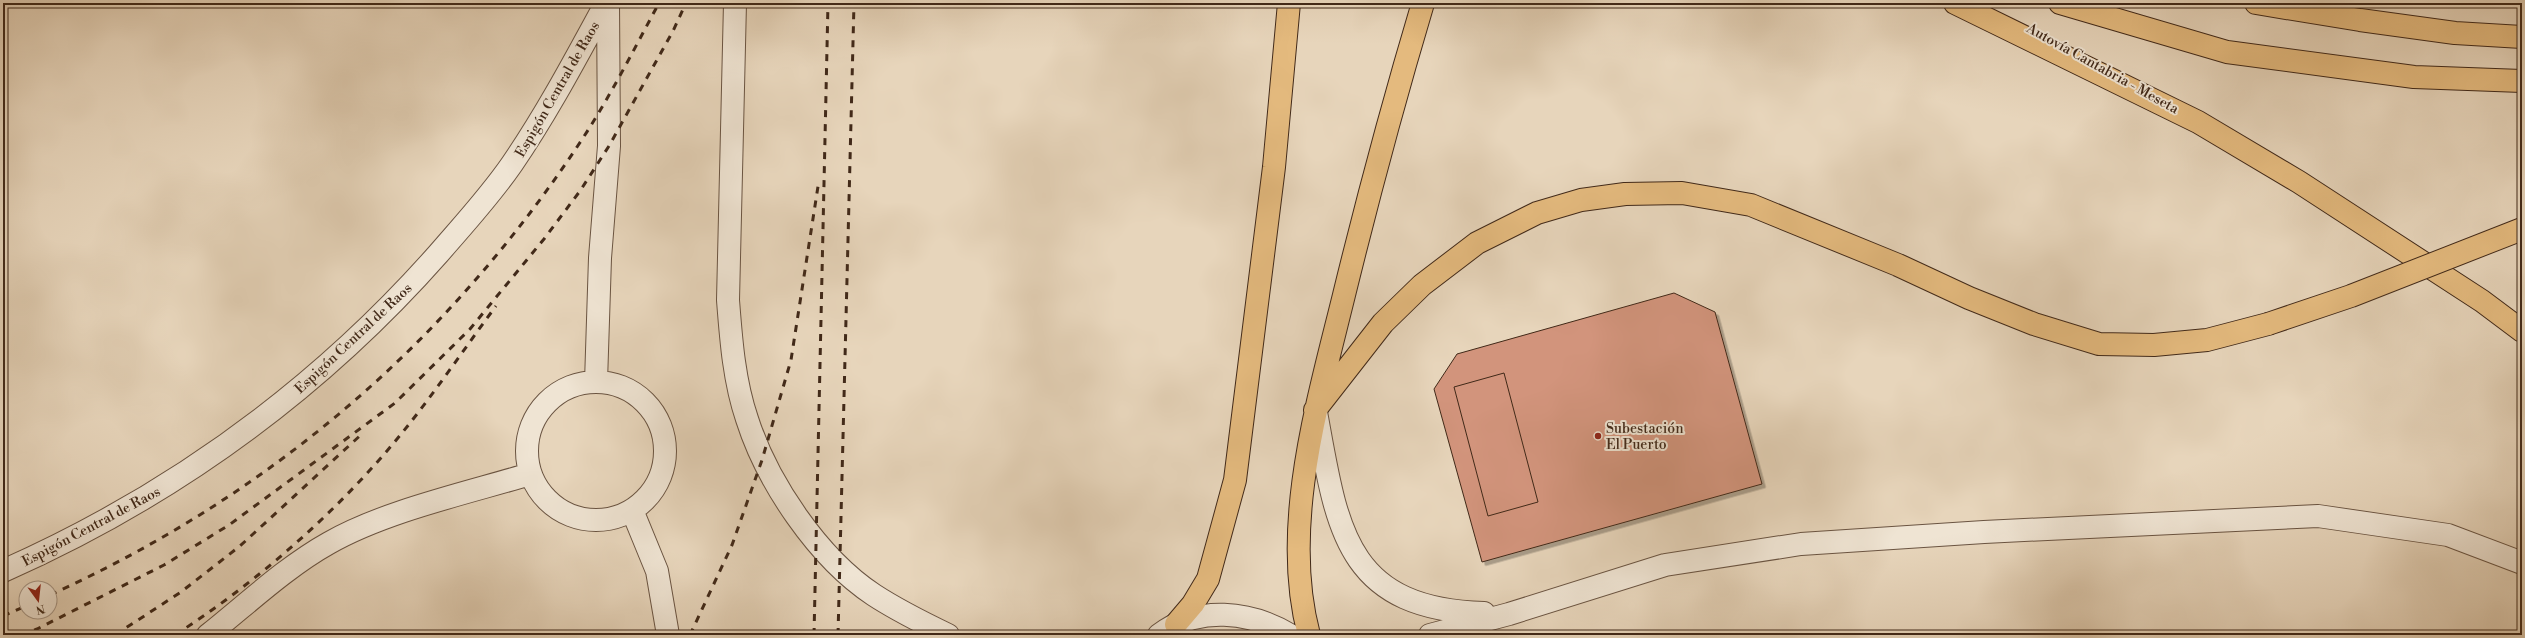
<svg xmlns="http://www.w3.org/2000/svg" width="2525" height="638" font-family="'Libre Bodoni',serif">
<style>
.building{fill:#d2947b;stroke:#412919;filter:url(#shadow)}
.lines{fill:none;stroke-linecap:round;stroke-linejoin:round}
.service-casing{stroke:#6a5442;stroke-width:24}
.minor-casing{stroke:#6a5442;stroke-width:24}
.motorway-casing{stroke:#412919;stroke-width:24}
.service{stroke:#efe4d3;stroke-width:22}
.minor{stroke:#efe4d3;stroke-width:22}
.motorway{stroke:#e4ba7e;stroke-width:22}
.rail{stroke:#412919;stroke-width:3;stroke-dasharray:7 7;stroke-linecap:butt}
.motorway-bridge-casing{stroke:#412919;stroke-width:24;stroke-linecap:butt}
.motorway-bridge{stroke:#e4ba7e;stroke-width:22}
.poi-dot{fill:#8f2418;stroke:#efe4d3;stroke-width:1.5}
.labels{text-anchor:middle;stroke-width:4;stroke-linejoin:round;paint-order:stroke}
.street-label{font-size:14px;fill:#412919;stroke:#efe4d3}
.poi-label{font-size:14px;fill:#412919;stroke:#efe4d3;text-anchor:start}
</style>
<defs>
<filter id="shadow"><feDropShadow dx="3.5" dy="3.5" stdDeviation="0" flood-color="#0004"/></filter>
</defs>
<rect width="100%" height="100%" fill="#e7d5bb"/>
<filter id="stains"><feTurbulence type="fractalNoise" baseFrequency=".005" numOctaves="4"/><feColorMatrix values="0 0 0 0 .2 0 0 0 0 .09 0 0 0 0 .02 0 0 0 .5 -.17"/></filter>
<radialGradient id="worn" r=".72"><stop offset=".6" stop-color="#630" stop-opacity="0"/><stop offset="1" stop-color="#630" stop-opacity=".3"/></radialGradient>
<!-- building -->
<path class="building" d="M1674 293 1715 312 1762 484 1482 562 1434 389 1457 354Z
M1504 373 1538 502 1488 516 1454 387Z"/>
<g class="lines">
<defs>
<path id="service" d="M596 382 600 258 609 146 608 3
M527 451a69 69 0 1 1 138 0a69 69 0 1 1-138 0Z
M632 510 657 571 668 635
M3 571C170 497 318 390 439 253 464 224 490 196 512 164 547 113 576 58 606 3
M208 635C247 604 286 567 329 543 385 511 467 493 530 474
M1159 635C1198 605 1250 611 1290 635"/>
<path id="minor" d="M735 3 728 300C731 339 734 381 747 419 767 482 818 558 874 595 897 610 923 623 948 635
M1316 412C1337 527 1344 609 1484 613
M1430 635 1509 614 1665 565 1801 544 1984 532 2318 516 2448 535 2522 563"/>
<path id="motorway" d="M1955 3 2198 122 2299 182 2482 301 2522 331
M2060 3 2227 52 2414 77 2522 81
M2256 3 2360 20 2455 33 2522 37
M1315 410 1383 323 1422 285 1477 243 1537 213 1581 200 1625 194 1682 193 1751 205 1898 265 1969 298 2034 324 2099 344 2154 345 2207 340 2268 324
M1176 624 1193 604 1208 579 1235 480 1274 167 1289 3
M1309 635C1280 527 1318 401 1344 295 1368 197 1394 100 1423 3"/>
</defs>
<!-- service casing -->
<use href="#service" class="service-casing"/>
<!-- minor casing -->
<use href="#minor" class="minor-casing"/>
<!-- motorway casing -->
<use href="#motorway" class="motorway-casing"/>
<!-- service -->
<use href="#service" class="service"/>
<!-- minor -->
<use href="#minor" class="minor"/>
<!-- motorway -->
<use href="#motorway" class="motorway"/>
<!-- rail -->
<path class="rail" d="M50 595C268 496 444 346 577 147 608 101 633 51 659 3
M3 616 26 606
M21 635 37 629 164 565 229 525 395 403 470 329 544 239 580 191 609 146 673 31 686 3
M115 635 181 592 240 546 364 432
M175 635C262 579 346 504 410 423 440 385 467 345 496 306
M690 635 732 545 762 460 791 360 819 180
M814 635 828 3
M838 635 854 3"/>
<defs>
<path id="motorway-bridge" d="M2268 324 2351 296 2522 229"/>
</defs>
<!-- motorway-bridge casing -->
<use href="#motorway-bridge" class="motorway-bridge-casing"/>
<!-- motorway-bridge -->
<use href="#motorway-bridge" class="motorway-bridge"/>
</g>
<!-- markers -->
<circle class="poi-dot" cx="1598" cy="436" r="4"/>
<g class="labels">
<!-- street labels -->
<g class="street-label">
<text transform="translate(2103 68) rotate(29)" y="5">Autovía Cantabria - Meseta</text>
<text transform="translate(557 89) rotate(-60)" y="5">Espigón Central de Raos</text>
<text transform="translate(353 338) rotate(-43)" y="5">Espigón Central de Raos</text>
<text transform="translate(91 526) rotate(-28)" y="5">Espigón Central de Raos</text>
</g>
<!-- poi labels -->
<g class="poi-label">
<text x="1606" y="433">Subestación<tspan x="1606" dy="16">El Puerto</tspan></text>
</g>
</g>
<!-- margin -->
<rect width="2525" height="638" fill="none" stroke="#e7d5bb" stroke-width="16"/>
<rect x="4" y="4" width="2517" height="630" fill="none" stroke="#412919" stroke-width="2"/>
<rect x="8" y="8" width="2509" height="622" fill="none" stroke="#412919"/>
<!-- north arrow -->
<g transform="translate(38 600) rotate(165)"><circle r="19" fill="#efe4d3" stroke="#a99989"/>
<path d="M0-3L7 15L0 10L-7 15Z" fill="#8f2418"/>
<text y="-6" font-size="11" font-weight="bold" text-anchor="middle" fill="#412919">N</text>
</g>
<rect width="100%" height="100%" filter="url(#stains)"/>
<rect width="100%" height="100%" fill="url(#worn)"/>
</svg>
